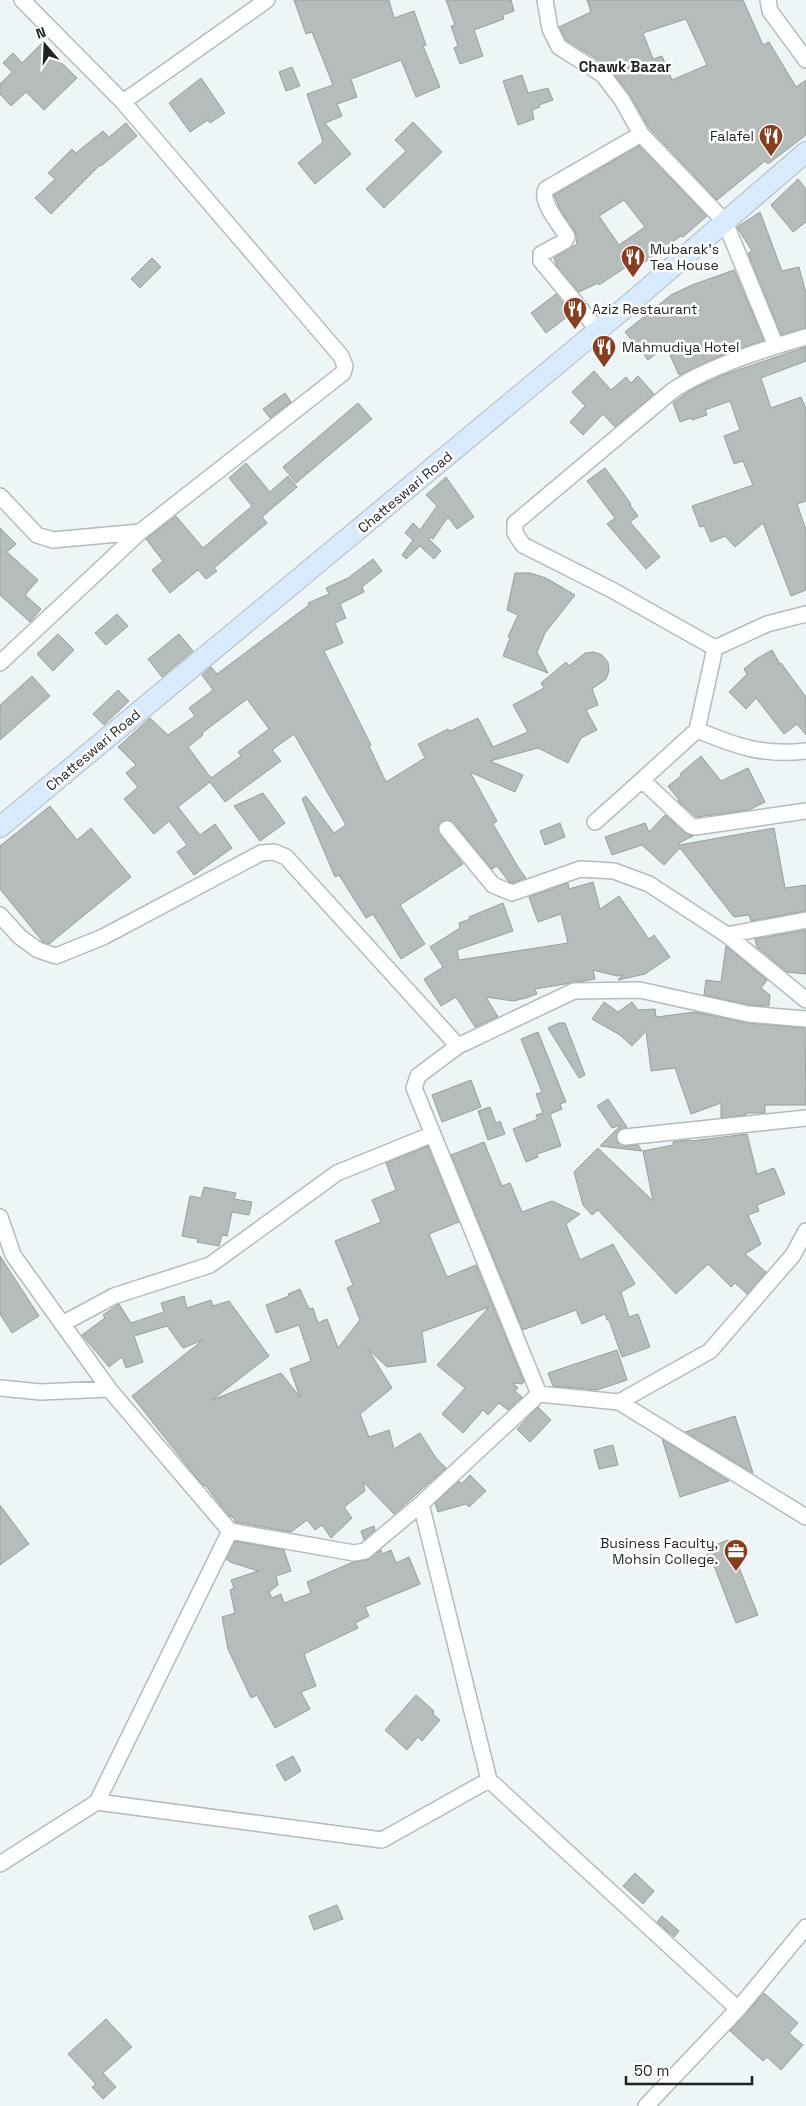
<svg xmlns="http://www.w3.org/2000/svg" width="806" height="2106" font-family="'Space Grotesk',sans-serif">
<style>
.building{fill:#b5bcba;stroke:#989e9d;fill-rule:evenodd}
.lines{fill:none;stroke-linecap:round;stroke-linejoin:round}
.minor-casing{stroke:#b4bbbc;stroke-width:18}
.secondary-casing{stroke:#b4bbbc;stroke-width:22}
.minor{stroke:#fff;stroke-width:15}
.secondary{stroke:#d8ebfe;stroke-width:20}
.labels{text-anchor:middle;stroke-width:5;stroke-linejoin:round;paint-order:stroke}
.poi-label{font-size:14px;fill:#1f2122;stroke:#fff;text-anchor:start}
.street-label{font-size:14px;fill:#1f2122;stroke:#fff}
.neighbourhood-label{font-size:15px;font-weight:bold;fill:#1f2122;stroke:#fff}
</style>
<rect width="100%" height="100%" fill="#eef5f7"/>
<!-- building -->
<path class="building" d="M294 0H389L394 18 414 11 426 45 423 46 440 87 416 97 401 60 351 79 357 97 337 104 342 116 325 123 351 154 315 184 298 163 323 142 307 94 333 85 312 32 306 34Z
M446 0H511L514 11 503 15 504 19 474 30 483 56 460 64 454 48 458 46 451 26 455 25Z
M587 0H743L763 45 769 42 796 87 806 80V135L768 164 765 161 717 200 649 128 630 95 608 66 566 40 559 27 591 12ZM686 19 707 65 672 80 662 56 653 59 643 33Z
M42 43 77 78 44 110 26 92 11 106 0 94V84L12 72 3 63 13 53 22 63Z
M292 67 300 86 286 91 279 72Z
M522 75 528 93 548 88 553 100 539 105 540 107 532 110 534 119 518 125 503 81Z
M201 78 225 113 210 123 208 120 190 132 169 103Z
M413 122 442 152 384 208 366 189 406 151 395 140Z
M126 123 137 136 101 166 100 165 51 214 35 198 55 179 48 173 72 149 76 153 103 131 109 137Z
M639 146 707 216 683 237 681 236 642 264 638 259 599 285 598 283 579 292 557 266 554 258 577 244 575 232 560 209 554 195ZM624 200 645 227 619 245 599 216Z
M798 179 806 189V222L793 232 771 205Z
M760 212 782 271 799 267 806 293V328L781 335 748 253 752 251 737 227Z
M152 258 161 267 140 288 131 279Z
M734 270 764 340 715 358 679 375 666 346 648 360 625 332 671 295 692 285Z
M556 294 571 314 546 333 531 313Z
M806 347V361L761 378 771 408 801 397 806 409V501L797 504 806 530V590L791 596 763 523 735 547 725 536 711 542 704 526 700 527 692 506 753 485 743 461 734 464 724 436 740 430 730 401 705 410 707 415 692 420 691 418 680 422 673 403 691 390 723 375Z
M594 371 611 390 626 377 631 383 638 376 654 394 615 427 603 414 583 435 570 422 585 406 572 392Z
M285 393 291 402 270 418 263 409Z
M358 403 372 419 296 483 283 467Z
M246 463 270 492 288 476 297 487 262 517 267 523 214 568 217 571 206 579 198 570 170 593 152 570 163 561 146 539 176 516 203 548 252 506 229 478Z
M605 468 631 504 630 505 638 516 630 522 660 557 646 569 607 524 615 518 587 481Z
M446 477 474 517 457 529 448 517 433 539 430 537 429 539 441 551 434 559 420 546 406 559 402 555 413 540 405 533 413 523 420 530 437 506 426 495Z
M0 528 16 544 7 552 38 580 25 595 41 609 30 622 0 595Z
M373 559 382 571 362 587 364 592 340 604 346 618 335 623 343 643 324 651 371 745 369 746 386 782 425 758 418 744 448 729 450 731 478 718 493 747 528 732 513 705 544 688 541 683 566 662 569 666 585 653 594 652 602 655 608 662 609 671 606 679 592 689 598 705 586 710 597 730 581 738 568 763 538 748 490 761 523 775 515 792 470 772 497 821 493 824 518 867 526 878 512 883 509 882 497 866 492 869 454 823 450 820 441 822 438 826 440 835 463 864 400 905 425 944 401 959 373 914 366 918 339 875 335 877 302 799 306 796 334 833 346 825 294 734 272 750 281 761 225 802 210 782 178 807 200 835 215 824 232 848 194 875 177 852 187 845 169 821 154 834 124 799 138 787 126 773 136 765 118 747 150 718 168 735 195 716 189 708 213 690 202 675 211 667 217 674 309 605 308 603 329 594 326 588 348 578ZM247 699 269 729 238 752 241 756 211 778 188 747 203 735 202 733Z
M515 573H530L546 578 575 595 545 633 537 652 548 673 503 656 510 638 508 637 518 615 507 610Z
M117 614 128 626 106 645 95 633Z
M58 634 74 650 53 671 37 654Z
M179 634 193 651 162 677 148 659Z
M772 650 780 664 781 663 806 697V735L797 724 784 734 756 698 746 709 729 692 747 674 744 669 756 659Z
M32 676 50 696 0 740V705Z
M118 690 129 701 104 725 93 714Z
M701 756 721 781 748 768 765 802 749 810 696 817 678 801 679 800 668 786 681 776 680 774Z
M263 793 285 823 260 841 234 806Z
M50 806 77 840 91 828 131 877 49 944 43 942 0 889V846Z
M665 815 685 833 693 836 679 843V845L774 828 785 888 806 885V911L751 921 749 915 734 917 680 848 664 865 642 845 612 855 605 837 645 823 649 832Z
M560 823 565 837 545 845 540 831Z
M593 882 600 909 619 896 649 939 654 935 670 957 645 974 618 980 622 975 617 976 593 970 595 979 535 989 537 994 526 998 513 1001 486 997 498 1017 475 1027 456 997 441 1006 424 979 443 967 430 947 460 928 459 923 470 919 469 917 503 903 513 931 457 950 459 960 568 943 561 914 538 922 529 897 568 883 569 889Z
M806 930V974L787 972 757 947 755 939Z
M726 946 767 980 761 988 770 995 769 1006 749 1005 704 995 706 980 721 982Z
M604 1002 618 1012 632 1002 638 1010 655 1009 656 1017 695 1012 747 1023 805 1028 806 1105H765V1113H746V1115L721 1118V1103L691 1114 675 1068 651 1071 646 1031 632 1046 620 1035 592 1019Z
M559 1023H565L585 1075 579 1078 548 1028Z
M538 1032 566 1102 560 1104 562 1109 550 1114 561 1146 537 1154 538 1157 526 1162 513 1129 538 1119 536 1115 543 1113 536 1094 542 1092 521 1039Z
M471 1080 481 1107 442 1122 432 1095Z
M608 1099 627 1127 620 1129 617 1133V1142L625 1146 638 1145 642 1151 600 1146 621 1125 612 1128 597 1106Z
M490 1107 496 1123 500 1121 505 1134 488 1140 478 1111Z
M747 1134 757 1174 774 1168 785 1194 757 1205 759 1211 748 1215 761 1244 745 1254 766 1272 747 1294 735 1283 731 1287 708 1264 676 1294 598 1210 592 1215 583 1205 574 1172 598 1148 653 1201 643 1151 673 1145V1142L679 1141 691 1140V1141Z
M484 1142 502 1186 510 1183 522 1212 552 1201 580 1214 566 1224 580 1260 613 1244 635 1284 621 1292 629 1317 638 1314 650 1347 622 1357 609 1320H607L605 1314 582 1324 576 1310 523 1330 451 1155Z
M428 1146 459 1222 429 1234 447 1277 476 1265 524 1382 522 1384 513 1383 518 1388 515 1391 522 1397 508 1410 499 1403 488 1415 483 1410 463 1433 442 1414 465 1388 437 1365 489 1307 422 1332 426 1362 387 1367 368 1349 392 1388 360 1414 369 1437 389 1430 394 1449 420 1433 436 1458 446 1468 394 1514 363 1482 365 1491 344 1507 352 1518 331 1538 322 1525 315 1530 307 1520 291 1532 235 1522 234 1518 229 1516 205 1485 204 1486 196 1477 132 1396 203 1340 183 1348 167 1326 134 1336 143 1362 126 1368 122 1357 109 1367 82 1335 105 1318 103 1315 119 1304 131 1323 164 1312 161 1303 184 1296 187 1308 211 1300 213 1306 229 1301 269 1356 212 1400 281 1373 300 1397 290 1369 311 1361 299 1325 276 1333 266 1305 289 1296 288 1294 300 1289 309 1309 313 1308 318 1323 327 1319 338 1348 360 1320 347 1288 353 1285 335 1241 381 1222 372 1200 396 1190 386 1163Z
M204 1187 236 1193 234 1199 252 1202 249 1215 232 1212 227 1236 222 1235 219 1246 197 1242 198 1239 182 1236 190 1196 201 1198Z
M0 1256 39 1316 12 1333 0 1314Z
M617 1350 627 1380 597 1390 553 1386 548 1373Z
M538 1407 551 1420 530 1442 517 1429Z
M735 1416 753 1473 685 1432Z
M662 1439 729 1481 680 1497Z
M613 1445 618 1465 599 1469 594 1450Z
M470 1475 486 1491 469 1507 466 1504 438 1512 435 1503 459 1481 461 1484Z
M0 1505 29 1544 0 1565Z
M374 1526 375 1530 364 1540 361 1531Z
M728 1540 758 1615 736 1623 713 1563 711 1564 705 1549Z
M235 1541 284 1550 291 1571 276 1576 278 1585 269 1592 272 1598 281 1594 284 1603 311 1593 307 1582 353 1562 367 1560 381 1550 382 1554 391 1550 396 1563 409 1557 420 1584 365 1607 369 1616 355 1623 358 1628 304 1654 316 1686 301 1692 310 1709 275 1728 257 1695 251 1698 228 1649 222 1617 235 1613 230 1590 234 1588 231 1580 258 1571 230 1562 226 1559Z
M416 1695 434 1711 433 1714 440 1720 422 1741 418 1737 407 1750 385 1730Z
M293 1756 301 1771 285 1781 276 1765Z
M635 1873 654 1891 643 1904 623 1886Z
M337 1905 343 1919 314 1930 309 1916Z
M662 1916 679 1931 674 1937 657 1922Z
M764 1993 798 2023 789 2033 803 2045 781 2070 767 2057 763 2061 730 2031Z
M106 2019 132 2047 103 2073 116 2087 103 2099 92 2087 96 2084 68 2054Z"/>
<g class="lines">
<defs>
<path id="minor" d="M545 0 550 29 559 47 603 75 622 100 641 134 725 222 776 346
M768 0 770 11 806 60
M123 102 267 0
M598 330 541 261V254L565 241 567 237C561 225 539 202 546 189L641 134
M0 496 37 535 53 540 140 532 343 373 345 366 341 356 123 102 22 0
M806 614 767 624 715 648 697 730C736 746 762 756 806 751
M715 648 612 590 523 545 515 533V523L672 391C707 367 765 349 806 337
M0 663 140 532
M642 780 697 730
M595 822 642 780 691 826 695 827 806 811
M447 829 493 885 512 893 580 869 614 871 649 884 727 935 806 1000
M0 915 20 937 38 950 56 956 103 937 261 853 274 852 286 857 458 1046 574 991 640 990 748 1014 806 1019
M727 935 806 920
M458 1046 418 1076 414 1088 539 1394
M625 1137 806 1118
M0 1217 13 1255 109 1389 230 1531 354 1553 365 1551 421 1504 539 1394 619 1402 710 1351 793 1255 806 1231
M62 1324 114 1296 210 1265 337 1173 433 1134
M0 1388 41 1392 109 1389
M619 1402 806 1517
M421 1504 489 1780
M97 1802 230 1531
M0 1864 97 1802 382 1840 489 1780 738 2009 646 2106
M738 2009 806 1927"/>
<path id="secondary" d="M0 827 626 307 806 152"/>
</defs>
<!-- minor casing -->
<use href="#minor" class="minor-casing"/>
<!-- secondary casing -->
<use href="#secondary" class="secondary-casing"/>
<!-- minor -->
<use href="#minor" class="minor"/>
<!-- secondary -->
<use href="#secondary" class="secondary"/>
</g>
<!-- icons -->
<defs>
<symbol id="restaurant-pin" viewBox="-11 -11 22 30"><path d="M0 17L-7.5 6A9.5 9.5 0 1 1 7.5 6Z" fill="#863e1e" stroke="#fff"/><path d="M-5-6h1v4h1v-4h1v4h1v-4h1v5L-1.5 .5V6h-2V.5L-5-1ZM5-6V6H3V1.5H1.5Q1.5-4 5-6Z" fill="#fff"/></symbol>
<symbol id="office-pin" viewBox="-11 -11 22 30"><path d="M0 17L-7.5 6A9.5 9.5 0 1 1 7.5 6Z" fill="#863e1e" stroke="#fff"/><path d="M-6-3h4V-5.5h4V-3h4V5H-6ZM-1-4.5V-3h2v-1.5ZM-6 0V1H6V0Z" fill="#fff"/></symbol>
</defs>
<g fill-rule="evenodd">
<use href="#restaurant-pin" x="757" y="122" width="28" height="38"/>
<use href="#restaurant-pin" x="619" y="243" width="28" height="38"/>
<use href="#restaurant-pin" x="561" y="295" width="28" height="38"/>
<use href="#restaurant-pin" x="590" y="333" width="28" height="38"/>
<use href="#office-pin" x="722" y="1537" width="28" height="38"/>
</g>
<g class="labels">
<!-- poi labels -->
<g class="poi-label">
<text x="754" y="141" text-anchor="end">Falafel</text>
<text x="650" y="254">Mubarak’s<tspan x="650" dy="16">Tea House</tspan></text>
<text x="592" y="314">Aziz Restaurant</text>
<text x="622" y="352">Mahmudiya Hotel</text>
<text x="718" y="1548" text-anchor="end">Business Faculty,<tspan x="718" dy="16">Mohsin College.</tspan></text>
</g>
<!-- street labels -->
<g class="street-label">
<text transform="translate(405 492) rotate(-40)" y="5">Chatteswari Road</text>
<text transform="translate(93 750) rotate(-40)" y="5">Chatteswari Road</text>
</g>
<!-- neighbourhood labels -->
<g class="neighbourhood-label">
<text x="625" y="72">Chawk Bazar</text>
</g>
</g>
<!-- north arrow -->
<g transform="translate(45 45) rotate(341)" stroke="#ffffff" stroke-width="4" paint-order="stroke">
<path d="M0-4L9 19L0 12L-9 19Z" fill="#1f2122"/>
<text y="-8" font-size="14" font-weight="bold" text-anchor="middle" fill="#1f2122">N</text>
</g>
<!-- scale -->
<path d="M626 2076v8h126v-8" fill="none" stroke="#1f2122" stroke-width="2.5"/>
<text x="634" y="2076" font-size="15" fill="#1f2122" stroke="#ffffff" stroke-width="4" paint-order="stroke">50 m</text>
</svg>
